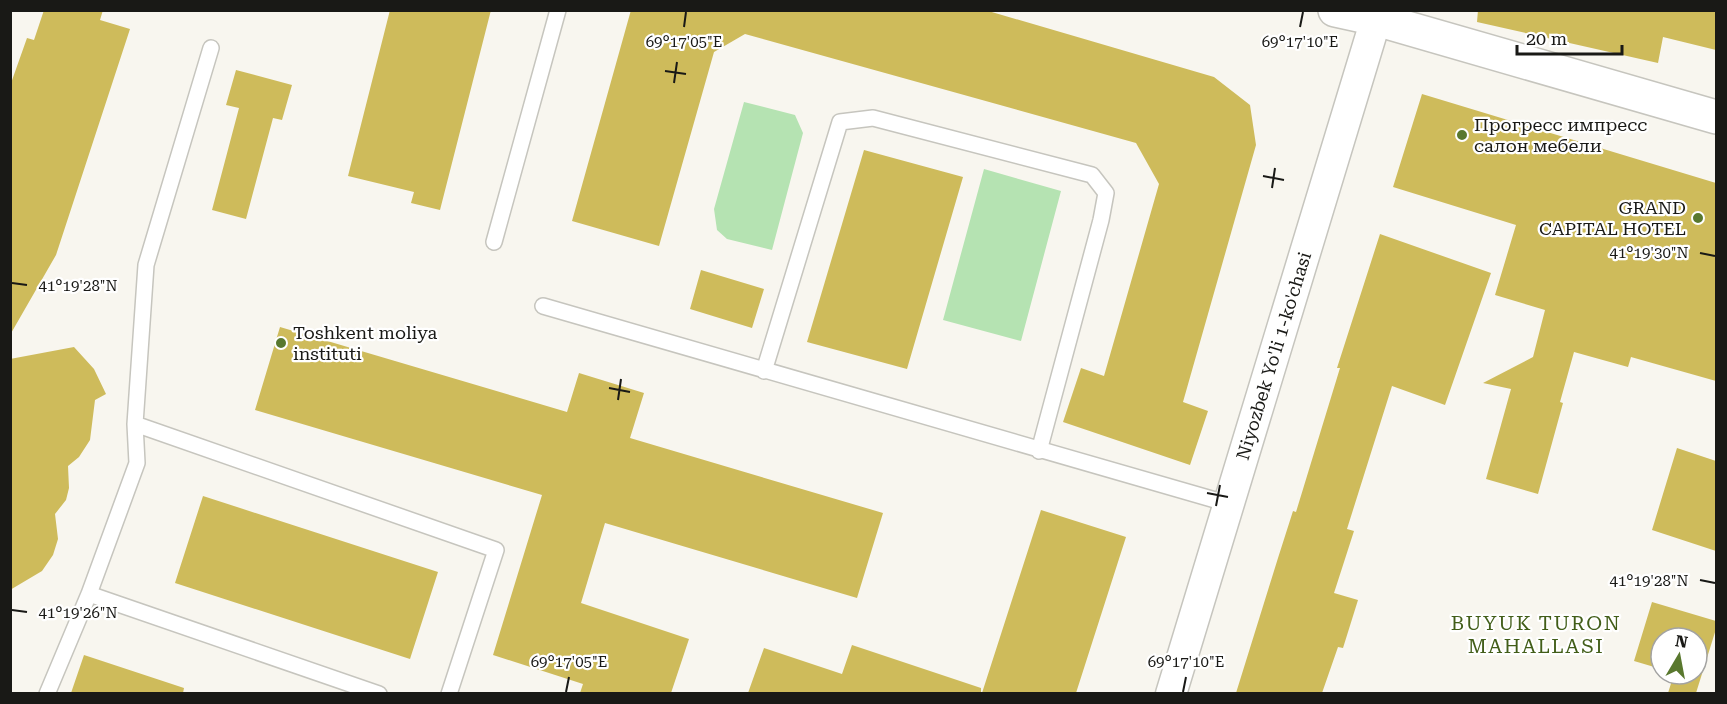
<svg xmlns="http://www.w3.org/2000/svg" width="1727" height="704" font-family="'Roboto Serif',serif">
<style>
.green{fill:#b5e3b2}
.building{fill:#cebb5b}
.lines{fill:none;stroke-linecap:round;stroke-linejoin:round}
.lane-casing{stroke:#c6c5be;stroke-width:18}
.street-casing{stroke:#c6c5be;stroke-width:33}
.secondary-casing{stroke:#c6c5be;stroke-width:36}
.lane{stroke:#fff;stroke-width:15}
.street{stroke:#fff;stroke-width:30}
.secondary{stroke:#fff;stroke-width:33}
.ticks{fill:none;stroke:#191916;stroke-width:2}
.poi-dot{fill:#59782e;stroke:#fff;stroke-width:2}
.labels{text-anchor:middle;stroke-width:4.5;stroke-linejoin:round;paint-order:stroke}
.poi-label{font-size:18px;fill:#191916;stroke:#fff;text-anchor:start}
.street-label{font-size:18px;fill:#191916;stroke:#fff}
.neighbourhood-label{font-size:20px;letter-spacing:1.5px;fill:#425e19;stroke:#fff}
.ticks-label{font-size:15px;text-anchor:middle;fill:#191916;stroke:#fff;stroke-width:4.5;stroke-linejoin:round;paint-order:stroke}
</style>
<rect width="100%" height="100%" fill="#f8f6ef"/>
<!-- green -->
<path class="green" d="M744 102 795 115 803 133 772 250 727 239 717 230 714 209Z
M984 169 1061 191 1021 341 943 320Z"/>
<!-- building -->
<path class="building" d="M44 10H103L100 20 130 29 56 255 10 335V86L27 38 34 40Z
M390 10H491L440 210 411 203 414 192 348 176Z
M631 10H985L1214 77 1250 105 1256 145 1183 402 1208 411 1190 465 1063 422 1081 368 1104 376 1159 184 1136 143 745 34 714 52 659 246 572 221Z
M1478 10H1716V50L1663 37 1658 63 1477 22Z
M236 70 292 85 282 120 273 118 246 219 212 210 239 108 226 105Z
M1422 94 1716 183V381L1631 357 1628 367 1574 352 1560 402 1563 403 1538 494 1486 479 1511 389 1483 383 1533 357 1545 310 1495 295 1516 225 1393 187Z
M864 150 963 177 907 369 807 342Z
M1380 234 1491 273 1445 405 1392 386 1347 529 1354 531 1334 593 1358 600 1343 648 1338 647 1322 693H1236L1278 558 1293 511 1296 512 1340 368H1337Z
M701 270 764 289 752 328 690 309Z
M280 327 567 412 579 373 644 393 630 438 883 513 857 598 605 523 581 603 689 639 671 693H580L583 684 493 655 542 495 255 410Z
M74 347 94 369 106 394 95 400 90 440 79 457 68 466 69 488 66 500 55 514 58 539 53 555 42 571 10 590V359Z
M1677 448 1716 461V551L1652 530Z
M203 496 438 572 410 659 175 583Z
M1041 510 1126 537 1076 693H982Z
M1652 602 1716 621V629L1696 693H1668L1674 674H1697V638H1661V669L1634 661Z
M852 645 981 688V693H748L764 648 842 674Z
M84 655 184 688 183 693H71Z"/>
<g class="lines">
<defs>
<path id="lane" d="M494 242 558 10
M543 306 1229 504
M764 371 840 122 873 118 1092 175 1106 193 1101 220 1039 451
M135 424 496 550 449 694
M89 594 379 694
M47 694 89 594 137 463 135 424 146 265 211 48"/>
<path id="street" d="M1171 694 1376 19"/>
<path id="secondary" d="M1335 10 1376 19 1716 117"/>
</defs>
<!-- lane casing -->
<use href="#lane" class="lane-casing"/>
<!-- street casing -->
<use href="#street" class="street-casing"/>
<!-- secondary casing -->
<use href="#secondary" class="secondary-casing"/>
<!-- lane -->
<use href="#lane" class="lane"/>
<!-- street -->
<use href="#street" class="street"/>
<!-- secondary -->
<use href="#secondary" class="secondary"/>
</g>
<!-- ticks -->
<path class="ticks" d="M684 27 686 12M1300 27 1303 12M665 71 686 74M674 83 677 62M1263 176 1284 180M1272 188 1275 168M1700 253 1715 256M12 283 27 285M609 388 630 392M618 400 621 379M1207 493 1228 497M1216 506 1220 485M1700 580 1715 583M12 610 27 612M566 692 569 677M1183 692 1186 677"/>
<!-- markers -->
<g class="poi-dot">
<circle cx="1462" cy="135" r="6"/>
<circle cx="1698" cy="218" r="6"/>
<circle cx="281" cy="343" r="6"/>
</g>
<g class="labels">
<!-- poi labels -->
<g class="poi-label">
<text x="1474" y="131">Прогресс импресс<tspan x="1474" dy="21">салон мебели</tspan></text>
<text x="1686" y="214" text-anchor="end">GRAND<tspan x="1686" dy="21">CAPITAL HOTEL</tspan></text>
<text x="293" y="339">Toshkent moliya<tspan x="293" dy="21">instituti</tspan></text>
</g>
<!-- street labels -->
<g class="street-label">
<text transform="translate(1274 356) rotate(-73)" y="6">Niyozbek Yo'li 1-ko'chasi</text>
</g>
<!-- neighbourhood labels -->
<g class="neighbourhood-label">
<text x="1536" y="630">BUYUK TURON<tspan x="1536" dy="23">MAHALLASI</tspan></text>
</g>
</g>
<g class="ticks-label">
<text x="684" y="47">69°17'05"E</text>
<text x="1300" y="47">69°17'10"E</text>
<text x="1649" y="258">41°19'30"N</text>
<text x="78" y="291">41°19'28"N</text>
<text x="1649" y="586">41°19'28"N</text>
<text x="78" y="618">41°19'26"N</text>
<text x="569" y="667">69°17'05"E</text>
<text x="1186" y="667">69°17'10"E</text>
</g>
<!-- border -->
<rect width="1727" height="704" fill="none" stroke="#191916" stroke-width="24"/>
<!-- north arrow -->
<g transform="translate(1679 656) rotate(10)"><circle r="28" fill="#ffffff" stroke="#a3a3a2" stroke-width="1.5"/>
<path d="M0-4.5L10 22L0 15L-10 22Z" fill="#59782e"/>
<text y="-9" font-size="16" font-weight="bold" text-anchor="middle" fill="#191916">N</text>
</g>
<!-- scale -->
<path d="M1517 45v9h105v-9" fill="none" stroke="#191916" stroke-width="3"/>
<text x="1526" y="45" font-size="18" fill="#191916" stroke="#ffffff" stroke-width="4.5" paint-order="stroke">20 m</text>
</svg>
